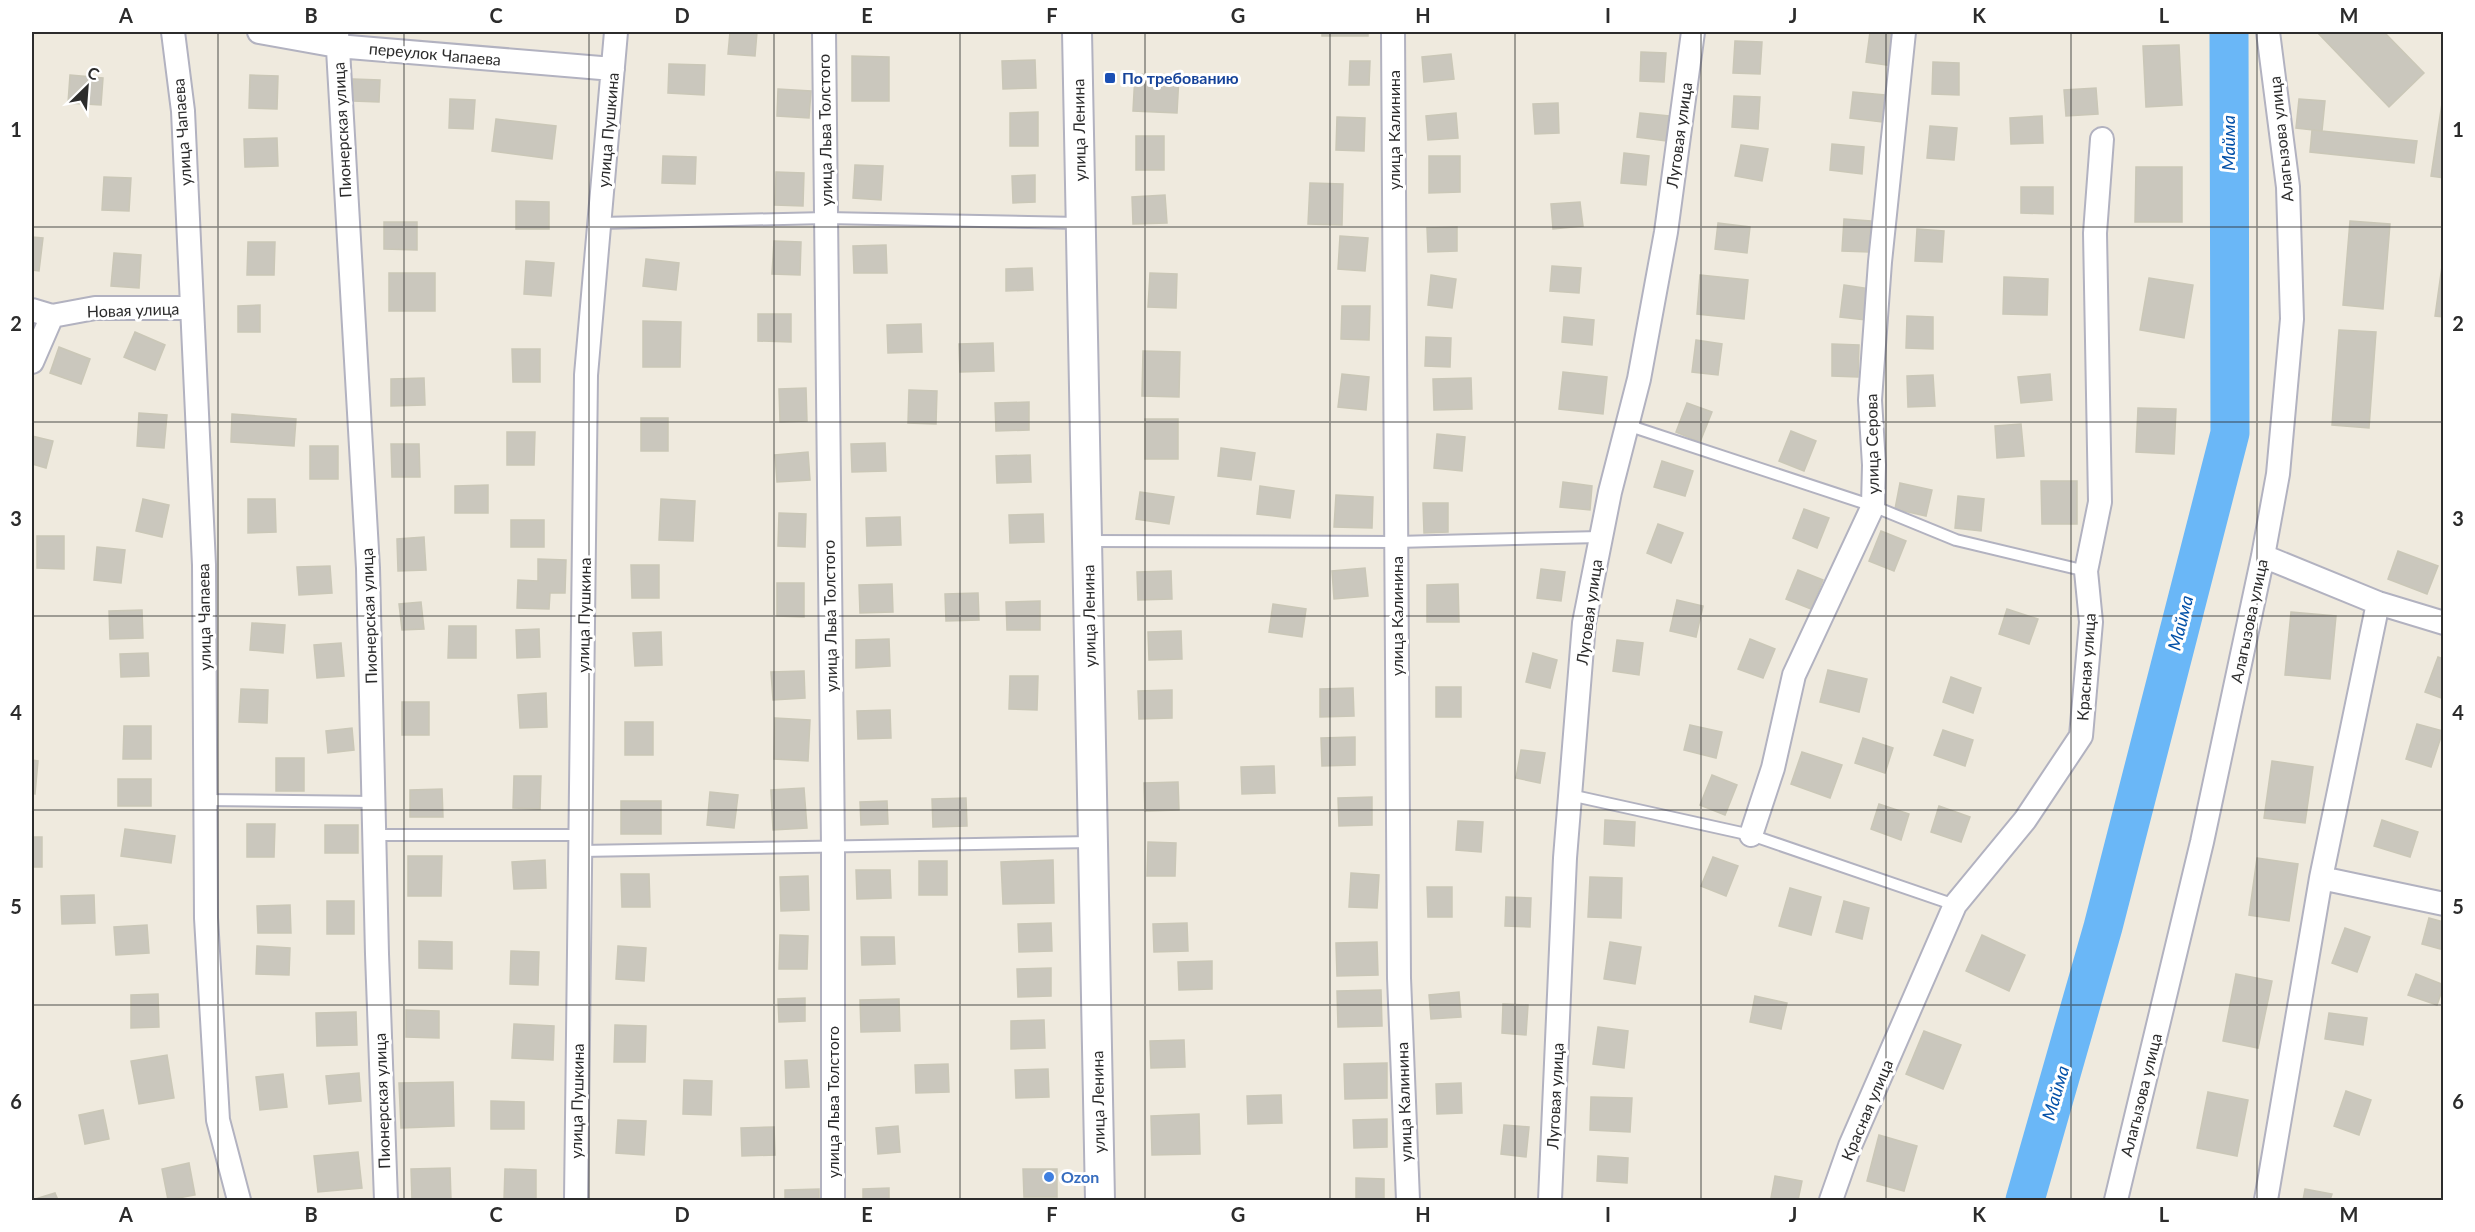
<svg xmlns="http://www.w3.org/2000/svg" width="2475" height="1232" font-family="Lato,sans-serif">
<style>
.lines{fill:none;stroke-linecap:round;stroke-linejoin:round}
.river{stroke:#6ab7f7;stroke-width:39}
.building{fill:#cac7bd;stroke:#cac7b7;stroke-width:1.5}
.service-casing{stroke:#b2b2c0;stroke-width:14}
.minor-casing{stroke:#b2b2c0;stroke-width:26}
.tertiary-casing{stroke:#b2b2c0;stroke-width:32}
.service{stroke:#fff;stroke-width:10}
.minor{stroke:#fff;stroke-width:22}
.tertiary{stroke:#fff;stroke-width:28}
.grid{fill:none;stroke:#2c2c2c;stroke-width:1.5;stroke-opacity:0.55}
.transit-dot{fill:#1a4fb4;stroke:#fff;stroke-width:2}
.shop-dot{fill:#3f7fe0;stroke:#fff;stroke-width:2}
.labels{text-anchor:middle;stroke-width:6;stroke-linejoin:round;paint-order:stroke}
.street-label{font-size:16px;fill:#2c2c2c;stroke:#fff}
.transit-label{font-size:16px;font-weight:bold;fill:#164399;stroke:#fff;text-anchor:start}
.shop-label{font-size:16px;font-weight:bold;fill:#366cbe;stroke:#fff;text-anchor:start}
.water-label{font-size:18px;font-style:italic;fill:#0451a8;stroke:#fff}
.neatline{fill:none;stroke:#2c2c2c;stroke-width:2}
.grid-label{font-size:20px;text-anchor:middle;font-weight:bold;fill:#2c2c2c}
</style>
<rect width="100%" height="100%" fill="#efeade"/>
<g class="lines">
<!-- river -->
<path class="river" d="M2025 1200 2103 927 2230 433 2229 32"/>
</g>
<!-- building -->
<path class="building" d="M730 32H757L755 56 728 54Z
M1322 32H1368V36H1322Z
M1870 32 1897 34 1893 66 1866 62Z
M2317 32H2384L2424 73 2389 107Z
M1735 41 1762 42 1760 74 1733 73Z
M2179 45 2182 105 2146 107 2143 46Z
M1641 52 1666 53 1664 82 1640 81Z
M1451 54 1454 79 1424 82 1422 57Z
M852 56 889 57V101H852Z
M1035 60 1036 88 1003 89 1002 61Z
M1350 61H1370L1369 85H1349Z
M1933 62 1959 63V95L1932 94Z
M669 64 705 65 704 95 668 93Z
M1135 74 1179 76 1177 113 1133 111Z
M70 75 103 78 101 105 68 103Z
M250 75 278 76 277 109 249 108Z
M353 79 380 80 379 102 353 101Z
M2096 88 2098 114 2066 116 2064 90Z
M778 89 811 91 809 118 777 116Z
M2444 90V178L2431 176Z
M1853 92 1885 95 1882 122 1850 118Z
M1734 96 1760 97 1758 129 1732 127Z
M450 99 475 100 473 129 449 128Z
M2299 99 2325 101 2322 131 2296 128Z
M1558 103 1559 133 1535 134 1533 104Z
M1038 112V146H1010V113Z
M1456 113 1458 138 1428 140 1426 116Z
M1640 113 1669 116 1666 141 1637 137Z
M2042 116 2043 143 2011 144 2010 118Z
M1337 117 1365 118 1364 151 1336 150Z
M496 119 556 126 552 159 492 151Z
M1930 126 1957 128 1954 160 1927 158Z
M2312 130 2417 141 2414 163 2310 152Z
M1136 136H1164V170H1136Z
M277 138 278 166 245 167 244 139Z
M1832 144 1864 147 1862 174 1830 170Z
M1741 145 1768 149 1762 181 1735 176Z
M1624 153 1649 156 1646 185 1621 183Z
M663 156 696 157 695 184 662 183Z
M1429 156H1460V192L1429 193Z
M855 165 883 166 881 200 853 198Z
M2136 167H2182V222H2135Z
M776 172 804 173 803 206 775 205Z
M1035 175V202L1013 203 1012 176Z
M104 177 131 178 129 211 102 210Z
M1310 183 1343 184 1342 225 1308 224Z
M2021 187H2053V214L2021 213Z
M1165 195 1167 223 1133 224 1132 197Z
M516 201 549 202V229H516Z
M1580 202 1583 226 1553 229 1551 204Z
M1844 219 1871 221 1869 252 1842 251Z
M2350 221 2390 224 2383 309 2343 305Z
M384 222H417V250L384 249Z
M1718 223 1750 227 1747 253 1715 249Z
M1457 227V251L1428 252 1427 228Z
M1917 229 1944 231 1942 262 1915 261Z
M1340 236 1368 238 1365 271 1338 269Z
M32 237 43 238 39 271 32 270Z
M774 241 801 242 800 275 772 274Z
M248 242H275L274 275H247Z
M886 245 887 273H854L853 246Z
M2444 252V317L2435 316Z
M114 253 141 255 139 288 111 286Z
M646 259 679 263 676 290 643 286Z
M526 261 554 263 551 296 524 294Z
M1552 266 1581 268 1579 293 1550 291Z
M1032 268 1033 290 1006 291V269Z
M389 273H435V311H389Z
M1150 273 1177 274 1176 308 1148 307Z
M1431 275 1456 279 1452 308 1428 305Z
M1700 275 1748 280 1744 319 1697 314Z
M2004 277 2048 279 2047 315 2003 314Z
M2149 278 2193 285 2184 338 2140 330Z
M1844 285 1870 289 1866 320 1840 317Z
M260 305V332H238V306Z
M1342 306H1370L1369 340 1341 339Z
M758 314H791V342L758 341Z
M1907 316 1933 317V349L1906 348Z
M1564 317 1594 320 1592 345 1562 342Z
M643 321 681 322 680 367H643Z
M921 324 922 352 888 353 887 325Z
M2339 330 2376 332 2369 428 2332 425Z
M135 332 165 345 155 370 124 357Z
M1426 337 1451 338 1450 367 1425 366Z
M1696 340 1722 344 1718 375 1692 372Z
M993 343 994 371 960 372 959 344Z
M1832 344 1859 345 1858 377 1832 376Z
M59 347 90 359 81 384 50 373Z
M512 349H540V382H513Z
M1143 351 1180 352 1179 397 1142 396Z
M1563 372 1607 377 1603 414 1559 409Z
M1342 374 1369 377 1366 410 1338 407Z
M2050 374 2052 400 2021 403 2018 377Z
M1933 375 1935 406 1908 407 1907 376Z
M424 378 425 405 391 406V379Z
M1471 378 1472 409 1434 410 1433 379Z
M806 388 807 421 780 422 779 389Z
M909 390 937 391 936 424 908 423Z
M1029 402V430L996 431 995 403Z
M1687 403 1712 412 1700 442 1676 432Z
M2138 408 2176 409 2174 454 2136 452Z
M139 413 167 415 164 448 137 446Z
M232 414 296 419 294 446 231 442Z
M641 418H668V451H641Z
M1145 419H1178V459H1145Z
M2021 424 2024 456 1997 458 1995 426Z
M1791 431 1816 441 1804 471 1779 461Z
M507 432H535L534 465H507Z
M1437 434 1465 437 1462 471 1434 468Z
M32 436 53 441 46 468 32 464Z
M885 443 886 471 852 472 851 444Z
M391 444H419L420 477H392Z
M310 446H338V479H310Z
M1221 448 1255 453 1251 480 1218 476Z
M808 452 810 480 777 482 775 455Z
M1030 455 1031 482 997 483 996 456Z
M1662 461 1693 471 1685 496 1654 487Z
M2041 481H2077V524H2042Z
M1563 482 1592 486 1590 510 1560 507Z
M1900 483 1932 490 1926 516 1895 509Z
M488 485V513H455V486Z
M1260 486 1294 491 1290 518 1257 514Z
M1140 492 1174 497 1169 524 1136 519Z
M1336 495 1373 497 1372 528 1334 527Z
M1958 496 1984 499 1981 531 1955 528Z
M143 499 169 505 162 537 136 531Z
M248 499H275L276 532 248 533Z
M661 499 695 501 693 541 659 540Z
M1423 503H1448V532L1424 533Z
M1804 509 1829 518 1817 548 1793 538Z
M779 513 806 514 805 547 778 546Z
M1043 514 1044 542 1010 543 1009 515Z
M900 517 901 545 867 546 866 518Z
M511 520H544V547H511Z
M1658 524 1683 533 1671 563 1647 553Z
M1881 531 1906 541 1894 571 1869 561Z
M37 536H64V569L37 568Z
M424 537 426 570 398 571 397 539Z
M97 547 125 550 121 583 94 580Z
M2398 551 2438 566 2427 594 2388 579Z
M538 559 566 560 565 593H550L549 609 517 608 518 580 538 581Z
M631 565H659V598H632Z
M330 566 332 593 299 595 297 567Z
M1365 568 1368 596 1334 599 1332 571Z
M1541 569 1565 572 1561 601 1537 598Z
M1798 570 1823 580 1811 609 1786 599Z
M1171 571 1172 599 1138 600 1137 572Z
M777 583H804V617L777 616Z
M892 584 893 612 860 613 859 585Z
M1458 584 1459 622H1427V585Z
M978 593 979 620 946 621 945 594Z
M1677 600 1703 606 1696 637 1670 631Z
M1040 601V630H1007L1006 602Z
M421 602 424 629 402 630 399 604Z
M1273 604 1306 609 1302 637 1269 632Z
M2007 609 2038 619 2029 644 1999 634Z
M142 610 143 638 110 639 109 611Z
M2291 612 2336 616 2330 679 2285 675Z
M252 623 285 625 283 653 250 650Z
M449 626H476V658H448Z
M539 629 540 657 517 658 516 630Z
M1181 631 1182 659 1149 660 1148 632Z
M661 632 662 665 635 666 633 633Z
M889 639 890 666 856 668V640Z
M1750 639 1775 649 1763 678 1738 669Z
M1617 640 1643 643 1639 675 1613 671Z
M341 643 344 676 317 678 314 645Z
M148 653 149 676 121 677 120 654Z
M1533 653 1557 660 1550 688 1526 682Z
M2438 657 2444 659V699L2425 692Z
M1828 670 1867 679 1859 712 1820 702Z
M804 671 805 698 773 700 771 672Z
M1010 676H1038L1037 710 1009 709Z
M1951 677 1981 688 1973 713 1943 702Z
M1436 687H1461V717H1436Z
M1353 688 1354 716 1320 717V689Z
M241 689 268 690 267 723 239 722Z
M1172 690V718L1139 719 1138 691Z
M546 693 547 727 520 728 518 695Z
M402 702H429V735H402Z
M890 710 891 738 858 739 857 711Z
M775 718 810 720 808 761 774 759Z
M625 722H653V755H625Z
M2417 724 2443 731 2431 767 2406 759Z
M1690 725 1722 732 1716 758 1684 750Z
M124 726H151V759H123Z
M352 728 354 750 328 753 326 731Z
M1943 730 1973 740 1965 766 1934 755Z
M1355 737V765L1322 766 1321 738Z
M1863 738 1893 748 1885 773 1855 763Z
M1521 750 1545 753 1540 783 1516 778Z
M1802 752 1842 765 1830 798 1791 784Z
M276 758H304V791H276Z
M32 760 38 761 35 794 32 793Z
M2272 761 2313 767 2305 823 2264 818Z
M1274 766 1275 793 1242 794 1241 767Z
M1712 775 1737 785 1725 815 1700 805Z
M514 776H541L540 809 513 808Z
M118 779H151V806H118Z
M1178 782 1179 810 1145 811 1144 783Z
M804 788 807 828 773 830 771 790Z
M442 789 443 817H410V790Z
M710 792 738 795 734 828 707 825Z
M1372 797V825L1339 826 1338 798Z
M966 798 967 826 933 827 932 799Z
M621 801H661V834H621Z
M887 801 888 824 861 825 860 802Z
M1879 804 1909 814 1901 840 1871 829Z
M1939 806 1970 817 1961 842 1931 832Z
M1605 820 1635 822 1634 846 1604 844Z
M2382 820 2418 832 2410 857 2374 846Z
M1458 821 1483 822 1481 852 1456 850Z
M247 824H275L274 857H247Z
M325 825H358V853H325Z
M125 829 175 836 171 863 121 856Z
M32 837H42V867H32Z
M1148 842 1176 843 1175 876H1147Z
M408 856H442L441 896H408Z
M1713 857 1738 866 1726 896 1701 886Z
M2257 858 2298 864 2289 921 2249 915Z
M545 860 546 888 514 889 512 862Z
M1053 860 1054 903 1003 904 1001 862Z
M919 861H947V895H919Z
M856 870H890L891 898 857 899Z
M1351 873 1379 875 1377 908 1349 907Z
M621 874H649L650 907H622Z
M808 876 809 910 781 911 780 877Z
M1590 877 1622 878 1621 918 1588 917Z
M1427 887H1452V917H1428Z
M1790 888 1821 897 1811 935 1779 926Z
M94 895 95 923 62 924 61 896Z
M1506 897 1531 898 1530 927 1505 926Z
M327 901H354V934H327Z
M1844 901 1869 908 1862 939 1836 932Z
M290 905 291 933H258L257 906Z
M2429 918 2444 922V950L2422 944Z
M1051 923 1052 951 1019 952 1018 924Z
M1187 923 1188 951 1154 952 1153 924Z
M147 925 149 953 116 955 114 927Z
M2345 928 2370 937 2357 972 2332 963Z
M780 935 808 936 807 969H779Z
M1982 935 2025 955 2009 991 1966 971Z
M861 937H894L895 964 862 965Z
M419 941 452 942V969L419 968Z
M1377 942 1378 975 1337 976 1336 943Z
M1610 942 1641 947 1635 984 1604 979Z
M257 946 290 948 289 975 256 974Z
M618 946 646 948 644 981 616 979Z
M511 951 539 952 538 985 510 984Z
M1212 961V989L1179 990 1178 962Z
M1051 968V996L1018 997 1017 969Z
M2236 974 2272 981 2258 1048 2223 1041Z
M2416 974 2444 985 2437 1005 2408 995Z
M1381 990 1382 1026 1338 1027 1337 991Z
M1459 992 1461 1017 1431 1019 1429 995Z
M158 994 159 1027 131 1028V995Z
M1755 996 1787 1003 1781 1029 1750 1022Z
M805 998V1021L779 1022 778 999Z
M899 999 900 1031 861 1032 860 1000Z
M1503 1004 1528 1005 1526 1035 1502 1033Z
M406 1010 439 1011V1038L406 1037Z
M356 1012 357 1045 317 1046 316 1013Z
M2329 1013 2367 1018 2363 1045 2325 1039Z
M1044 1020 1045 1048 1011 1049V1021Z
M514 1024 554 1026 553 1060 512 1058Z
M615 1025 646 1026 645 1062H614Z
M1598 1027 1628 1031 1624 1068 1593 1064Z
M1924 1031 1961 1045 1943 1089 1906 1074Z
M1184 1040 1185 1067 1151 1068 1150 1041Z
M167 1055 174 1098 139 1104 131 1061Z
M807 1060 809 1087 786 1088 785 1061Z
M1387 1063V1098L1345 1099 1344 1064Z
M948 1064 949 1092 916 1093 915 1065Z
M1048 1069 1049 1097 1016 1098 1015 1070Z
M359 1073 361 1101 329 1104 326 1076Z
M283 1074 287 1107 260 1110 256 1077Z
M684 1080 712 1081 711 1115 683 1114Z
M453 1082 454 1126 401 1128 399 1083Z
M1461 1083 1462 1113 1437 1114 1436 1084Z
M2346 1091 2371 1100 2359 1135 2334 1126Z
M2208 1092 2248 1100 2237 1156 2197 1148Z
M1281 1095 1282 1123 1248 1124 1247 1096Z
M1591 1097 1632 1098 1630 1132 1590 1130Z
M491 1101 524 1102V1129H491Z
M103 1110 109 1139 85 1144 79 1115Z
M1199 1114 1200 1154 1152 1155 1151 1116Z
M1387 1119V1147L1354 1148 1353 1120Z
M618 1120 646 1121 644 1155 616 1153Z
M1504 1125 1529 1127 1526 1157 1501 1154Z
M898 1126 900 1152 878 1154 876 1128Z
M774 1127 775 1155 742 1156 741 1128Z
M1879 1135 1917 1146 1904 1191 1867 1181Z
M358 1152 362 1188 318 1192 314 1156Z
M1598 1156 1628 1158 1627 1183 1597 1181Z
M189 1163 195 1195 168 1200 162 1169Z
M450 1168 451 1200H412L411 1169Z
M505 1169 536 1170V1200H504Z
M1023 1169H1057V1197H1024Z
M1775 1176 1802 1181 1798 1200 1771 1198Z
M1356 1178 1384 1179V1200H1356Z
M889 1188V1200H863V1189Z
M819 1189V1200H785V1190Z
M2305 1189 2332 1194 2330 1200H2303Z
M55 1193 58 1200H32Z"/>
<g class="lines">
<defs>
<path id="service" d="M600 223 826 218 1079 223
M1627 425 1873 506 1956 540 2086 571
M1088 541 1396 542 1600 537
M1570 795 1751 835 1955 905
M206 800 374 802
M375 835H581
M581 851 1093 842"/>
<path id="minor" d="M173 32 183 111 204 565 206 918 218 1120 239 1200
M259 32 337 46 613 69
M337 32 368 568 377 954 386 1200
M824 32 833 846V1200
M1393 32 1399 978 1408 1200
M32 310 52 316
M32 362 52 316 95 308H192
M2263 556 2378 603 2444 623
M1751 835 1773 768 1794 675 1873 506 1874 465 1870 400 1880 262 1904 32
M2321 878 2444 904
M576 1200 586 375 616 32
M1550 1200 1565 858 1584 623 1610 492 1639 379 1666 232 1693 32
M1831 1200 1850 1146 1955 905 2025 820 2081 736 2091 622 2086 571 2100 502 2095 233 2102 139
M2116 1200 2202 842 2263 556 2278 474 2292 319 2288 187 2268 32
M2266 1200 2321 878 2378 603"/>
<path id="tertiary" d="M1077 32 1100 1200"/>
</defs>
<!-- service casing -->
<use href="#service" class="service-casing"/>
<!-- minor casing -->
<use href="#minor" class="minor-casing"/>
<!-- tertiary casing -->
<use href="#tertiary" class="tertiary-casing"/>
<!-- service -->
<use href="#service" class="service"/>
<!-- minor -->
<use href="#minor" class="minor"/>
<!-- tertiary -->
<use href="#tertiary" class="tertiary"/>
</g>
<!-- grid -->
<path class="grid" d="M218 32V1200M404 32V1200M589 32V1200M774 32V1200M960 32V1200M1145 32V1200M1330 32V1200M1515 32V1200M1701 32V1200M1886 32V1200M2071 32V1200M2257 32V1200M32 227H2444M32 422H2444M32 616H2444M32 810H2444M32 1005H2444"/>
<!-- markers -->
<rect class="transit-dot" x="1104" y="72" width="12" height="12" rx="3"/>
<circle class="shop-dot" cx="1049" cy="1177" r="6"/>
<g class="labels">
<!-- street labels -->
<g class="street-label">
<text transform="translate(435 54) rotate(5)" y="6">переулок Чапаева</text>
<text transform="translate(342 130) rotate(-93)" y="6">Пионерская улица</text>
<text transform="translate(608 130) rotate(-85)" y="6">улица Пушкина</text>
<text transform="translate(825 130) rotate(-91)" y="6">улица Льва Толстого</text>
<text transform="translate(1079 130) rotate(-91)" y="6">улица Ленина</text>
<text transform="translate(1394 130) rotate(-90)" y="6">улица Калинина</text>
<text transform="translate(182 132) rotate(-94)" y="6">улица Чапаева</text>
<text transform="translate(1679 135) rotate(-82)" y="6">Луговая улица</text>
<text transform="translate(2281 139) rotate(-96)" y="6">Алагызова улица</text>
<text transform="translate(133 310) rotate(-2)" y="6">Новая улица</text>
<text transform="translate(1872 444) rotate(-91)" y="6">улица Серова</text>
<text transform="translate(1589 612) rotate(-82)" y="6">Луговая улица</text>
<text transform="translate(584 615) rotate(-89)" y="6">улица Пушкина</text>
<text transform="translate(369 616) rotate(-92)" y="6">Пионерская улица</text>
<text transform="translate(830 616) rotate(-91)" y="6">улица Льва Толстого</text>
<text transform="translate(1089 616) rotate(-91)" y="6">улица Ленина</text>
<text transform="translate(1397 616) rotate(-90)" y="6">улица Калинина</text>
<text transform="translate(204 617) rotate(-91)" y="6">улица Чапаева</text>
<text transform="translate(2249 621) rotate(-78)" y="6">Алагызова улица</text>
<text transform="translate(2086 667) rotate(-86)" y="6">Красная улица</text>
<text transform="translate(2141 1095) rotate(-76)" y="6">Алагызова улица</text>
<text transform="translate(1555 1096) rotate(-87)" y="6">Луговая улица</text>
<text transform="translate(382 1101) rotate(-92)" y="6">Пионерская улица</text>
<text transform="translate(577 1101) rotate(-89)" y="6">улица Пушкина</text>
<text transform="translate(833 1102) rotate(-90)" y="6">улица Льва Толстого</text>
<text transform="translate(1098 1102) rotate(-91)" y="6">улица Ленина</text>
<text transform="translate(1404 1102) rotate(-92)" y="6">улица Калинина</text>
<text transform="translate(1867 1110) rotate(-67)" y="6">Красная улица</text>
</g>
<!-- transit labels -->
<g class="transit-label">
<text x="1122" y="84">По требованию</text>
</g>
<!-- shop labels -->
<g class="shop-label">
<text x="1061" y="1183">Ozon</text>
</g>
<!-- water labels -->
<g class="water-label">
<text transform="translate(2229 143) rotate(-90)" y="6">Майма</text>
<text transform="translate(2181 623) rotate(-76)" y="6">Майма</text>
<text transform="translate(2056 1093) rotate(-74)" y="6">Майма</text>
</g>
</g>
<!-- border -->
<rect width="2475" height="1232" fill="none" stroke="#ffffff" stroke-width="66"/>
<!-- north arrow -->
<g transform="translate(87 87) rotate(25)" stroke="#ffffff" stroke-width="4.5" paint-order="stroke">
<path d="M0-4.5L10 22L0 15L-10 22Z" fill="#2c2c2c"/>
<text y="-9" font-size="16" font-weight="bold" text-anchor="middle" fill="#2c2c2c">С</text>
</g>
<rect x="33" y="33" width="2409" height="1166" class="neatline"/>
<g class="grid-label">
<text x="126" y="23">A</text>
<text x="311" y="23">B</text>
<text x="496" y="23">C</text>
<text x="682" y="23">D</text>
<text x="867" y="23">E</text>
<text x="1052" y="23">F</text>
<text x="1238" y="23">G</text>
<text x="1423" y="23">H</text>
<text x="1608" y="23">I</text>
<text x="1793" y="23">J</text>
<text x="1979" y="23">K</text>
<text x="2164" y="23">L</text>
<text x="2349" y="23">M</text>
<text x="16" y="137">1</text>
<text x="2458" y="137">1</text>
<text x="16" y="331">2</text>
<text x="2458" y="331">2</text>
<text x="16" y="526">3</text>
<text x="2458" y="526">3</text>
<text x="16" y="720">4</text>
<text x="2458" y="720">4</text>
<text x="16" y="914">5</text>
<text x="2458" y="914">5</text>
<text x="16" y="1109">6</text>
<text x="2458" y="1109">6</text>
<text x="126" y="1222">A</text>
<text x="311" y="1222">B</text>
<text x="496" y="1222">C</text>
<text x="682" y="1222">D</text>
<text x="867" y="1222">E</text>
<text x="1052" y="1222">F</text>
<text x="1238" y="1222">G</text>
<text x="1423" y="1222">H</text>
<text x="1608" y="1222">I</text>
<text x="1793" y="1222">J</text>
<text x="1979" y="1222">K</text>
<text x="2164" y="1222">L</text>
<text x="2349" y="1222">M</text>
</g>
</svg>
